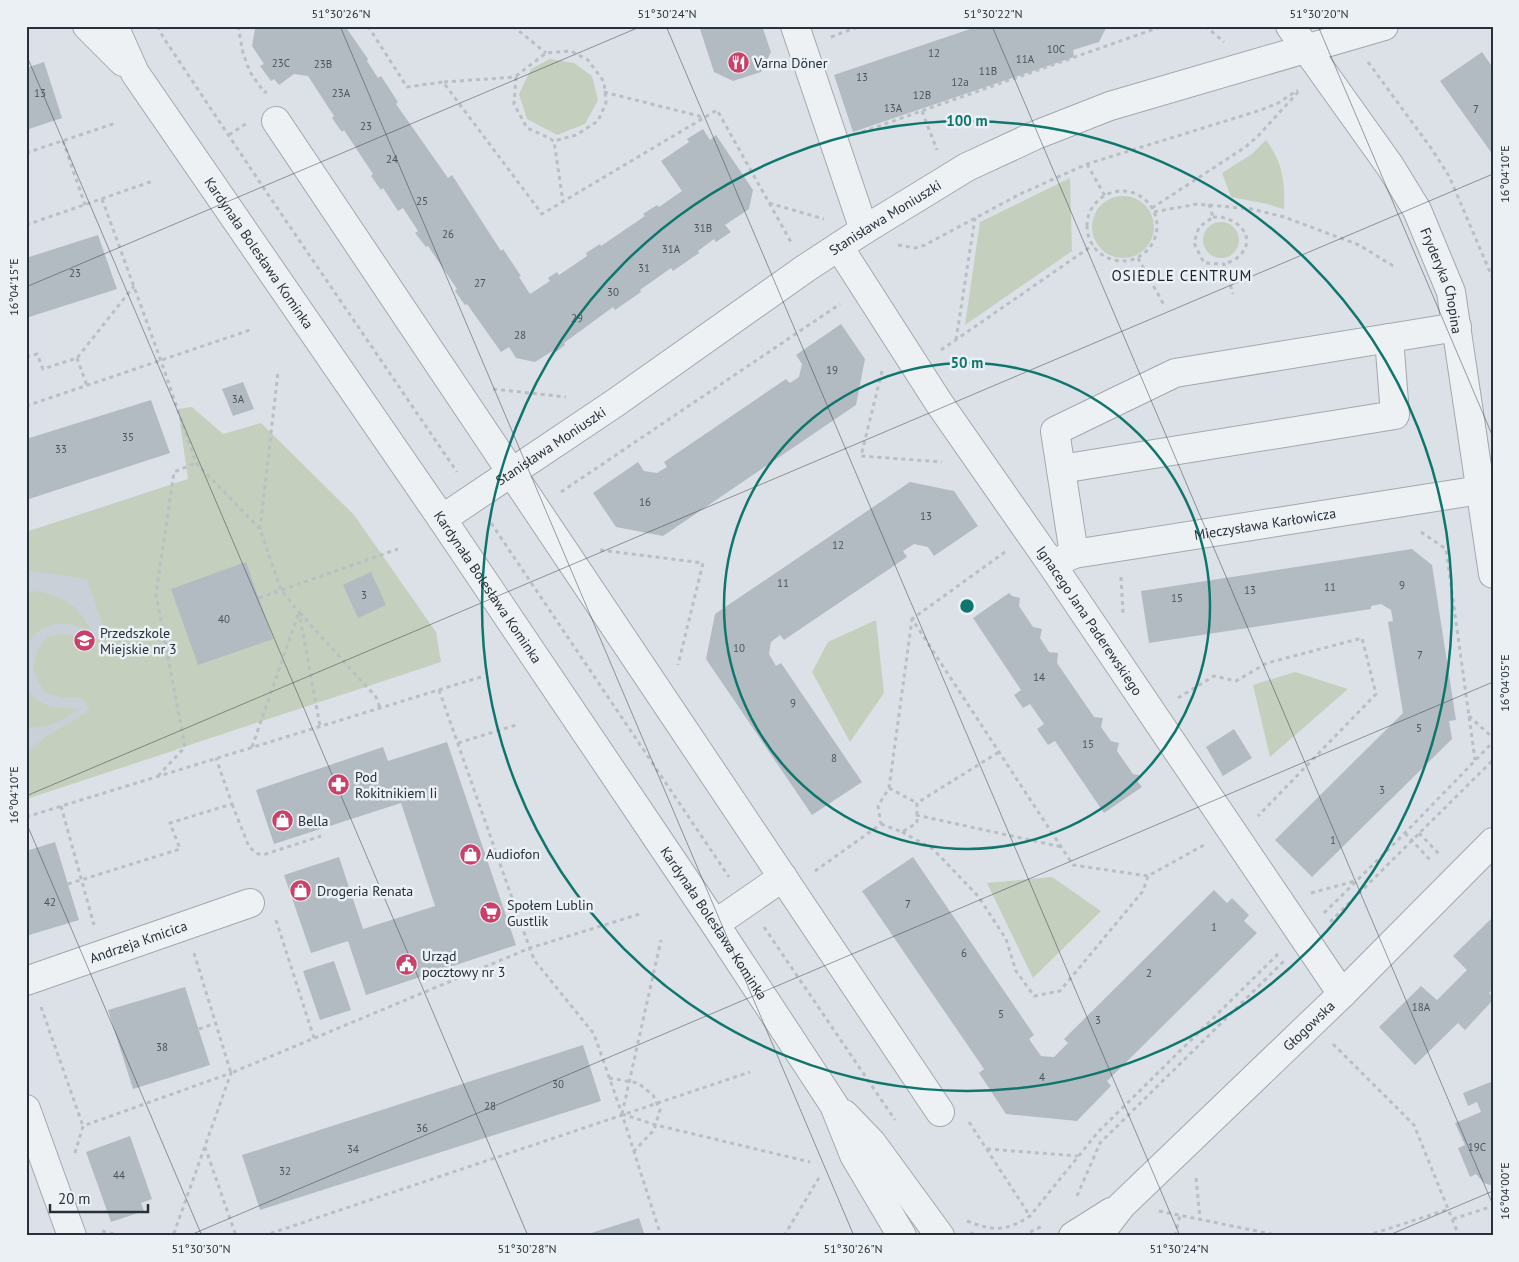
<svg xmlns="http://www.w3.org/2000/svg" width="1519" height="1262" font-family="'PT Sans',sans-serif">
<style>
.built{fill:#cad0d7}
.green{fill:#c4cfbd}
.building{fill:#b3bbc2}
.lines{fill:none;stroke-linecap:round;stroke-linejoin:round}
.minor-casing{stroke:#a1a9af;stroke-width:30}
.path{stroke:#babfc4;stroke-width:3;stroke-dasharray:4 4;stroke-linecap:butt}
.minor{stroke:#eef1f4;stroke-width:28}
.ticks{fill:none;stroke:#26313b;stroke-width:1;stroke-opacity:0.45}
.ring{fill:none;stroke:#0f766e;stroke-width:2.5}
.labels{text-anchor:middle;stroke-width:5;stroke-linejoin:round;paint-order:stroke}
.number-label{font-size:11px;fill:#49545d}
.poi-label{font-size:14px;fill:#26313b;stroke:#ebf0f4;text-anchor:start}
.street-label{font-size:14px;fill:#26313b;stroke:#ebf0f4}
.neighbourhood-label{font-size:15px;letter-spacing:1px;fill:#18222c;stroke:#ebf0f4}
.centre{fill:#0f766e;stroke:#ebf0f4;stroke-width:2.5}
.ring-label{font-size:15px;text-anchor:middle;font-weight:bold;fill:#0f766e;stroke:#ebf0f4;stroke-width:5;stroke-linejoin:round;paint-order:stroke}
.neatline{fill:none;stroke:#26313b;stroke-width:2}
.ticks-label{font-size:12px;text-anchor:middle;fill:#26313b}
</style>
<rect width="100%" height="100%" fill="#dbe1e6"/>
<!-- built -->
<path class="built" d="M98 509 176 750 26 799V532Z"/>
<!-- green -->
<path class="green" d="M550 59 574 63 592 76 598 100 585 124 557 135 527 119 519 94 531 69Z
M1266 140C1283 163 1285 182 1284 209L1267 204 1231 197 1222 173 1252 154Z
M1070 178 1072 251 965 325 980 222Z
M1092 227a31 31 0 1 1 62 0a31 31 0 1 1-62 0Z
M1203 240a18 18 0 1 1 36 0a18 18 0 1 1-36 0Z
M192 407 223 434 261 423 354 515 436 632 441 662 26 799V754L44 738 90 710 82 698H63L46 693 38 681 33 667 37 651 47 637 63 634 108 640 87 579 26 570V532L188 479 178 409Z
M26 591C55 591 78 603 91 630 65 621 42 618 26 646Z
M876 620 884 693 850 742 812 672 828 642Z
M1295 672 1348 689 1270 757 1253 685Z
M26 688C40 708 56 709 79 708 61 723 50 727 26 728Z
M1052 877 1101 911 1033 978 987 883Z"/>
<!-- building -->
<path class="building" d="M259 26H345L368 59 367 61 378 78 381 76 398 102 396 104 448 178 452 175 501 251 503 249 521 276 519 277 530 294 550 281 548 278 557 272 559 275 587 256 586 253 600 244 601 246 645 216 643 214 657 205 659 207 682 191 661 161 689 142 687 139 703 129 710 140 716 135 753 190 749 209 725 225 731 232 716 242 714 239 698 251 699 253 673 271 671 268 640 290 641 292 615 310 613 307 564 343 565 345 556 352 554 350 535 362 516 358 509 347 501 352 467 304 465 305 455 291 457 289 428 246 426 247 415 233 418 231 403 208 398 211 383 188 381 190 371 176 373 174 344 130 342 132 332 118 334 116 308 76 294 74 279 85 274 79 271 81 260 66 264 64 252 46 255 29Z
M699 26H762L771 52 761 72 733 81 714 72Z
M979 26H1107L1099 42 1073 50 1074 57 853 132 834 75Z
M1482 52 1493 68V155L1440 81Z
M44 62 62 118 26 130V68Z
M98 235 117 289 26 318V258Z
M841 324 865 359 856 405 663 536 616 527 593 493 638 462 644 471 657 473 667 467 664 462 786 379 790 383 799 377 802 364 796 355Z
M243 382 254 409 233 416 222 389Z
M151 400 170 453 26 500V439Z
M910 482 954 491 978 526 934 556 928 547 914 544 903 551 907 557 784 640 780 635 771 642 769 654 776 666 781 663 862 782 812 815 706 659 715 614Z
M1412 549 1432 565 1456 720 1449 721 1452 739 1312 877 1275 840 1403 713 1388 622 1393 621 1391 610 1381 604 1371 606V609L1149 643 1141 591Z
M246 562 273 639 198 665 171 589Z
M371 572 386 605 358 618 343 585Z
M1009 593 1012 596 1020 598 1019 606 1033 627 1042 629 1040 638 1049 652 1058 653 1057 663 1094 717 1103 718 1101 727 1111 741 1119 743 1117 751 1133 774 1139 775 1138 782 1142 787 1104 813 1055 741 1048 745 1037 729 1044 724 1030 704 1023 708 1014 695 1021 690 973 618Z
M1234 729 1252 758 1223 776 1206 747Z
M447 742 516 945 366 995 348 941 311 953 284 875 339 857 363 929 435 906 401 803 274 844 256 790 383 747 388 761Z
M55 842 79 920 26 936V851Z
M913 857 1034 1035 1029 1039 1041 1056 1054 1057 1068 1043 1064 1039 1214 890 1227 903 1232 898 1249 915 1244 921 1257 933 1107 1081 1111 1086 1077 1121 1006 1114 979 1073 984 1069 862 891Z
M1493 917V989L1489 993 1493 997V1000L1465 1030 1458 1023 1415 1065 1379 1027 1421 986 1437 1000 1467 970 1453 956Z
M334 961 351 1010 320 1020 303 971Z
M185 987 210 1065 133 1089 108 1010Z
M583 1045 601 1101 260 1210 242 1155Z
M1493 1081V1185H1490L1484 1183 1476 1174 1470 1177 1458 1148 1465 1145 1455 1123 1481 1112 1477 1102 1468 1106 1463 1093Z
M130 1136 152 1199 141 1203 144 1211 111 1222 86 1152Z
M639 1218 645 1236H585V1235Z"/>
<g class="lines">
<defs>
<g id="minor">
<path d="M87 26 123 62"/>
<path id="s1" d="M114 26 135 73 442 519 715 924 834 1105 854 1155 902 1236"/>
<path d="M795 26 864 230"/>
<path id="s2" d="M1290 26 1390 166 1417 210 1451 292 1493 574"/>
<path d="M276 121 940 1112"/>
<path id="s3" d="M839 247 939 403 1052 565 1342 994"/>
<path d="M1061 469 1395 415 1389 338"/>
<path id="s4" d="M442 519 615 403 806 268 864 230 967 167 1036 135 1110 106 1384 26"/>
<path d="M1074 554 1055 431 1175 373 1457 327"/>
<path id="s5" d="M1059 561 1074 554 1480 490"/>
<path d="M715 924 783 877"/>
<path id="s6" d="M26 981 250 903"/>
<path d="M26 1109 72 1236"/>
<path d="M844 1114 872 1143 940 1236"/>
<path d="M1073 1236 1111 1212"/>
<path id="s7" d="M1098 1236 1121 1206 1342 994 1493 842"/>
</g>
</defs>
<!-- minor casing -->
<use href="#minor" class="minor-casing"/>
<!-- path -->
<path class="path" d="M158 26 163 37 265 190 457 472
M238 26 243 53 250 72 264 92H267
M368 26 407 87 443 82 542 214 717 110 791 242
M421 26 425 28 433 26
M513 26 546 53
M1205 26 1224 42
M831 37 860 26
M1368 62 1431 148 1449 176 1493 279
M516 76 546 53 571 51 588 60 604 82 606 103 598 121 576 135 554 141
M444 82 516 77 514 104 527 128 545 136 554 141 563 202
M604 92 703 117
M922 111 937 150
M862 132 1163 26
M229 135 247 123
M63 141 85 205
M26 153 116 123
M1087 164 1105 196
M1087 226a35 35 0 1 1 70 0a35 35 0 1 1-70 0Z
M102 199 161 361 196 463 260 529 281 590 299 612 320 726
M769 203 824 219
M1209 204 1213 217 1199 227 1194 243 1204 263 1224 264 1233 294
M1152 208 1244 148 1258 136 1299 91
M1154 212 1197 204 1252 209 1284 217 1359 245 1395 267
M1213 217C1236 215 1260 238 1238 257 1235 261 1228 262 1224 264
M26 225 153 181
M898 245 915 248 925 245 1020 194 1087 164 1261 110 1278 103 1298 90
M1138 258 1164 305
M956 340 975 218
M941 350 1093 245
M26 357 37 354 43 369 77 358 134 286
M77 358 87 386
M882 371 861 456 942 462
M493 389 566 397
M26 406 250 330
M561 492 840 304
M491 523 729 877
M260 529 278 372
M1421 532 1446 549 1475 760
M600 550 703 563 678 665
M1005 552 912 619 1073 865 1148 876 1204 845
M1121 577 1123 613
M259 598 398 549
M439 690 531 952 535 961 594 1034 622 1114 661 1236
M1178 698 1214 676 1236 681 1267 663 1362 638 1376 694 1258 816
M1469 716 1493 738
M458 743 516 725
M252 747 299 612 376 697 380 708
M158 776 185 747 156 594 174 472 196 463
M889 788 917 803
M232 804 249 847 258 854H266L321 836
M61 806 94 925
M916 815 1062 847
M26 817 484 676
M881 824 902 832 917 823V803L999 752
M902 832 933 849 978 896 1006 939 1016 971 1034 996 1060 991 1143 891 1148 876
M1405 833 1432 862
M1419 833 1439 854
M815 871 881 824 878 806 889 788 912 619
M68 884 180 849 170 823 232 804 216 758
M1311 893 1355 881
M1324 913 1405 833 1493 742
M276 920 314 1038
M1330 922 1493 760
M764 927 895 1120
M194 953 231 1073 530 948 643 913
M41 1007 83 1126
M199 1029 216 1023
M1333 1044 1414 1125 1459 1236
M609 1078 638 1083 653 1095 660 1110 654 1130 634 1151
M622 1114 656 1125 810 1162
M622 1114 661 940
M969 1122 1030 1216
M205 1147 236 1236
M987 1149 1078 1156
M75 1153 83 1126 231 1073 173 1236
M1196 1178 1200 1219
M1077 1196 1100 1143 1284 961
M1159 1211 1281 1236
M1453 1219 1493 1206
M967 1221C993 1231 1006 1232 1030 1216L1098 1132 1278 954
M102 1231 121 1236
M970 1233 979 1236
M263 1236 750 1072
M784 1236 820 1176
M1023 1236 1044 1225
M1175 1236 1180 1215
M1366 1236 1449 1209"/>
<!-- minor -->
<use href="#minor" class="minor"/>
</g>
<!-- ticks -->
<path class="ticks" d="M340 26 854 1236M666 26 1180 1236M992 26 1493 1205M1318 26 1493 437M26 54 528 1236M26 287 642 26M26 796 1493 174M26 822 202 1236M188 1236 1493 682M1387 1236 1493 1191"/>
<!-- distance rings -->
<g class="ring">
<circle cx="967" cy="606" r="243"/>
<circle cx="967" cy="606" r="485"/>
</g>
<!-- icons -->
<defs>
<symbol id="restaurant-disc" viewBox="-11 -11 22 22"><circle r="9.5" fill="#cb4068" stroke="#ebf0f4"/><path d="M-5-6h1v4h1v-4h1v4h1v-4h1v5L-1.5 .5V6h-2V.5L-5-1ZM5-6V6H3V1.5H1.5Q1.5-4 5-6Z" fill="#fff"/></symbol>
<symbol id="school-disc" viewBox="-11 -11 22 22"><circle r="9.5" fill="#cb4068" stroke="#ebf0f4"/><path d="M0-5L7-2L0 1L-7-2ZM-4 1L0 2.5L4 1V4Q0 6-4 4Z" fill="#fff"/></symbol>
<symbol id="pharmacy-disc" viewBox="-11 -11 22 22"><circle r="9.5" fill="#cb4068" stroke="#ebf0f4"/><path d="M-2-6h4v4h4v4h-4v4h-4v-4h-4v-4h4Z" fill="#fff"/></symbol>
<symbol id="shop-disc" viewBox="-11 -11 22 22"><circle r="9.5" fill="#cb4068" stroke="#ebf0f4"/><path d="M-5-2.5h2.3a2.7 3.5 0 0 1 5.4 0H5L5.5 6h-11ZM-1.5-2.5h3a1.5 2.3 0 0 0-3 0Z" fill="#fff"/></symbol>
<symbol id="supermarket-disc" viewBox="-11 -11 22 22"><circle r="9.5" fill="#cb4068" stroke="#ebf0f4"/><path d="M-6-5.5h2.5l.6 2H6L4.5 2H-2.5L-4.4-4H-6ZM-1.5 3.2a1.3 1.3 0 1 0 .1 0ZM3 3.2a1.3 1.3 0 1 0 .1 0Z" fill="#fff"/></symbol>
<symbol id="civic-disc" viewBox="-11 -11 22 22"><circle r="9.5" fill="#cb4068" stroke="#ebf0f4"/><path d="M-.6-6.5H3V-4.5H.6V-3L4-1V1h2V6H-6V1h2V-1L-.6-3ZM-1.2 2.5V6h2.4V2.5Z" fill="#fff"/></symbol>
</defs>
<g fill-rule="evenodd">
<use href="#restaurant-disc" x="726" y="50" width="25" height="25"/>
<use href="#school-disc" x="72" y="628" width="25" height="25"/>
<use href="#pharmacy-disc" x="326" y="772" width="25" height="25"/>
<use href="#shop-disc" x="270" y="808" width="25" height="25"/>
<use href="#shop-disc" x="458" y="842" width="25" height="25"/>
<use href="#shop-disc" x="288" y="878" width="25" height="25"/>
<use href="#supermarket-disc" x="478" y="900" width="25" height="25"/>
<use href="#civic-disc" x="394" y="952" width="25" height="25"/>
</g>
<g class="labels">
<!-- number labels -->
<g class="number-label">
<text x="1056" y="53">10C</text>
<text x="934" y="57">12</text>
<text x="1025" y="63">11A</text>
<text x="281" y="67">23C</text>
<text x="323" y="68">23B</text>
<text x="988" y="75">11B</text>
<text x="862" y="81">13</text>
<text x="960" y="86">12a</text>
<text x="40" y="97">13</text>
<text x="341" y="97">23A</text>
<text x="922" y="99">12B</text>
<text x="893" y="112">13A</text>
<text x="1476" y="113">7</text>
<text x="366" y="130">23</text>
<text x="392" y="163">24</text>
<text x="422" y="205">25</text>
<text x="703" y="232">31B</text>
<text x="448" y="238">26</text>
<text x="671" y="253">31A</text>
<text x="644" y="272">31</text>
<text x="75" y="277">23</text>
<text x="480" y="287">27</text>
<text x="613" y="296">30</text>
<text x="577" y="322">29</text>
<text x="520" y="339">28</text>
<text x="832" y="374">19</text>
<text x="238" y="403">3A</text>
<text x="128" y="441">35</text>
<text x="61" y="453">33</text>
<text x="645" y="506">16</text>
<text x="926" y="520">13</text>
<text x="838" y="549">12</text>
<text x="783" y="587">11</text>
<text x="1402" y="589">9</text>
<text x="1330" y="591">11</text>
<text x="1250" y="594">13</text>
<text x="364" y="599">3</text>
<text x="1177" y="602">15</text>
<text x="224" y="623">40</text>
<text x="739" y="652">10</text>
<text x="1420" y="659">7</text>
<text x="1039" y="681">14</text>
<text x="793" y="707">9</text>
<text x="1419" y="732">5</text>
<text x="1088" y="748">15</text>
<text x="834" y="762">8</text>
<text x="1382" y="794">3</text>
<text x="1333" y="844">1</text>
<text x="50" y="906">42</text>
<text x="908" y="908">7</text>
<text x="1214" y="931">1</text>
<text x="964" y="957">6</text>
<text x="1149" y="977">2</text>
<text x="1421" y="1011">18A</text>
<text x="1001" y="1018">5</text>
<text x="1098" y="1024">3</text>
<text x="162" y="1051">38</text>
<text x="1042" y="1081">4</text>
<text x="558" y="1088">30</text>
<text x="490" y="1110">28</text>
<text x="422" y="1132">36</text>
<text x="1477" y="1151">19C</text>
<text x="353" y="1153">34</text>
<text x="285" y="1175">32</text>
<text x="119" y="1179">44</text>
</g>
<!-- poi labels -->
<g class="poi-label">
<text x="754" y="68">Varna Döner</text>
<text x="100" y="638">Przedszkole<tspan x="100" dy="16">Miejskie nr 3</tspan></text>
<text x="355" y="782">Pod<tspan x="355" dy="16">Rokitnikiem Ii</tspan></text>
<text x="298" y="826">Bella</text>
<text x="486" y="859">Audiofon</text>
<text x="317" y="896">Drogeria Renata</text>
<text x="507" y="910">Społem Lublin<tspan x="507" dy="16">Gustlik</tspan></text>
<text x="422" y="961">Urząd<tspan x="422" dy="16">pocztowy nr 3</tspan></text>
</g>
<!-- street labels -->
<g class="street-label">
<text dy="5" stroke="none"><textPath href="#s4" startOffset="536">Stanisława Moniuszki</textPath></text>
<text dy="5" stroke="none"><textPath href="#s1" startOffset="270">Kardynała Bolesława Kominka</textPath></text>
<text dy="5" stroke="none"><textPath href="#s2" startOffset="299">Fryderyka Chopina</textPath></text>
<text dy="5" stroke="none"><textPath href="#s4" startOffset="131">Stanisława Moniuszki</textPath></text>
<text dy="5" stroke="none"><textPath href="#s5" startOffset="210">Mieczysława Karłowicza</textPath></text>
<text dy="5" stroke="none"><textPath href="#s1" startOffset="675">Kardynała Bolesława Kominka</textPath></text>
<text dy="5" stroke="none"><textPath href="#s3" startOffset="450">Ignacego Jana Paderewskiego</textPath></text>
<text dy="5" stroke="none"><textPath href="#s1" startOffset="1080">Kardynała Bolesława Kominka</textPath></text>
<text dy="5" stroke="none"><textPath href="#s6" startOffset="119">Andrzeja Kmicica</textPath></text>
<text dy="5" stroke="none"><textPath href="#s7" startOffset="298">Głogowska</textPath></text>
</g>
<!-- neighbourhood labels -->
<g class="neighbourhood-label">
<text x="1182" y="281">OSIEDLE CENTRUM</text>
</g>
</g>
<circle cx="967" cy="606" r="8" class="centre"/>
<g class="ring-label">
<text x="967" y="126">100 m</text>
<text x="967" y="368">50 m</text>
</g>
<!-- border -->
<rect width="1519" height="1262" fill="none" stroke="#ebf0f4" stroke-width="55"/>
<!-- scale -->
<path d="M50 1204v8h98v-8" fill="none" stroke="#26313b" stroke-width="2.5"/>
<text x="58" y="1204" font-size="15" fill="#26313b" stroke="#ebf0f4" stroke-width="4" paint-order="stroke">20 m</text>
<rect x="28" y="28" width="1464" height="1206" class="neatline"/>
<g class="ticks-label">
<text x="341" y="18">51°30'26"N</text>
<text x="667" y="18">51°30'24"N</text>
<text x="993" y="18">51°30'22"N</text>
<text x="1319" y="18">51°30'20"N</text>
<text transform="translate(1505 174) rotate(-90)" y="4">16°04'10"E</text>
<text transform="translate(14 287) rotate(-90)" y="4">16°04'15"E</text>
<text transform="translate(1505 683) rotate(-90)" y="4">16°04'05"E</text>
<text transform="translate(14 795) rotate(-90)" y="4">16°04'10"E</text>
<text transform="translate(1505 1191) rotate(-90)" y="4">16°04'00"E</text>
<text x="201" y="1253">51°30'30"N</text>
<text x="527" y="1253">51°30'28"N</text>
<text x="853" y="1253">51°30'26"N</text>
<text x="1179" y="1253">51°30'24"N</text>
</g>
</svg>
